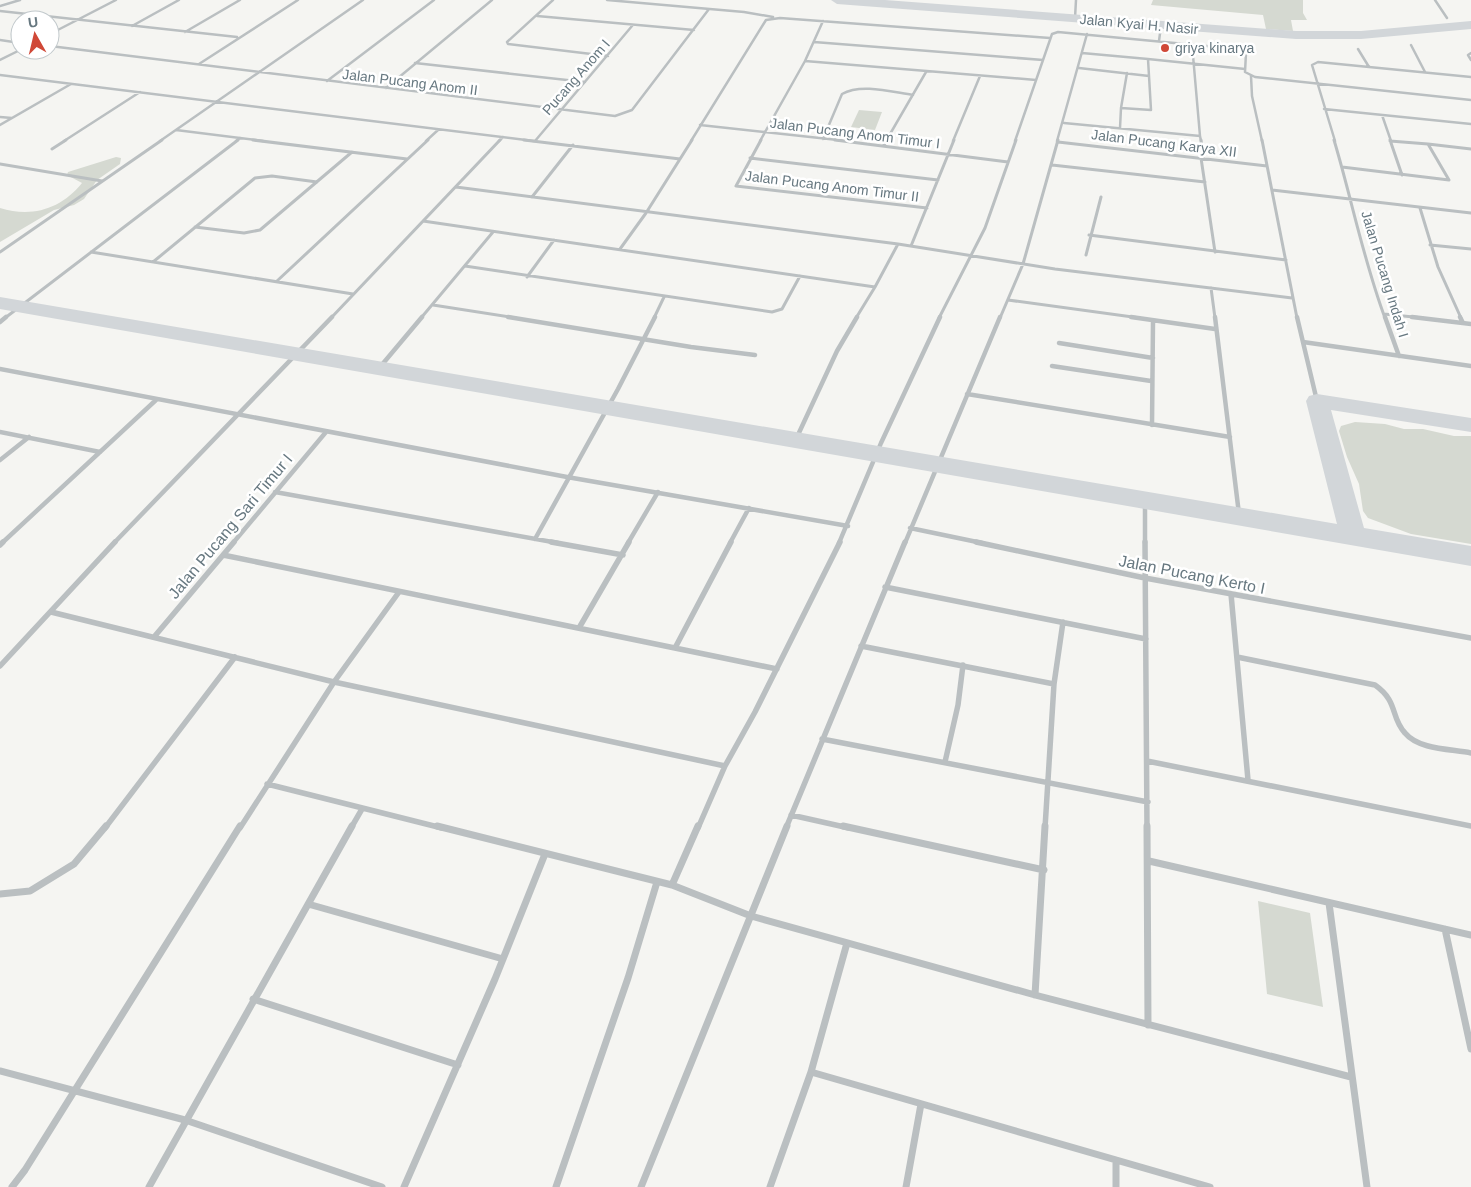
<svg xmlns="http://www.w3.org/2000/svg" width="1471" height="1187" font-family="Helvetica,sans-serif">
<style>
.green{fill:#d5d9d1}
.lines{fill:none;stroke-linecap:round;stroke-linejoin:round}
.street-far4{stroke:#babfc1;stroke-width:2.5}
.street-far3{stroke:#babfc1;stroke-width:3}
.street-far2{stroke:#babfc1;stroke-width:4.5}
.street-far1{stroke:#babfc1;stroke-width:5.5}
.street{stroke:#babfc1;stroke-width:7}
.secondary{fill:#d2d6d9;fill-rule:evenodd}
.poi-dot{fill:#d04837;stroke:#fff;stroke-width:2}
.labels{text-anchor:middle;stroke-width:5;stroke-linejoin:round;paint-order:stroke}
.far-street-label{font-size:14px;fill:#677880;stroke:#fff}
.far-poi-label{font-size:14px;fill:#677880;stroke:#fff;text-anchor:start}
.street-label{font-size:16px;fill:#677880;stroke:#fff}
</style>
<rect width="100%" height="100%" fill="#f5f5f2"/>
<!-- green -->
<path class="green" d="M1153 0H1303V13L1307 20H1291L1293 31 1266 29 1263 15 1151 5Z
M859 110 882 112 875 130 851 127Z
M116 157 121 158 120 164 97 180 84 199 74 205 54 210 0 242V208C32 218 61 209 82 183L67 175 68 172Z
M1355 422 1385 424 1404 429H1423L1454 436H1471V544L1411 534 1368 518 1363 511 1359 484 1347 457 1339 431 1341 426Z
M1258 901 1310 913 1323 1007 1267 994Z"/>
<g class="lines">
<!-- street-far4 -->
<path class="street-far4" d="M553 0 507 42 508 44 608 56
M607 0 744 12 773 17
M1435 0 1447 18
M0 6 20 0
M0 11 237 37
M537 16 694 30
M1075 18 1076 0
M132 26 179 0
M185 32 240 0
M50 34 116 0
M0 40 20 43
M1159 41 1161 26
M814 42 1043 60
M1411 45 1425 72
M50 46 615 116 632 110 709 9
M1358 49 1369 67
M1082 53 1148 59
M1471 53 1468 55 1471 60
M0 60 20 50
M805 61 823 21
M415 63 585 82
M199 64 298 0
M1079 68 1149 76
M0 75 534 141
M1251 76 1252 96 1262 141
M327 81 434 0
M386 88 492 0
M1121 108 1127 73
M1324 109 1471 124
M1382 115 1391 141
M0 117 12 118
M1064 123 1200 136 1192 44
M0 125 71 84
M700 125 847 141
M1120 128 1121 108 1151 110 1148 59 1245 69
M176 130 263 141
M1200 136 1201 141
M823 139 842 94C861 83 892 92 913 95
M64 141 140 92
M160 141 363 0
M236 141 240 138
M426 141 438 130
M499 141 503 137
M535 141 632 26
M691 141 766 20 780 18 1050 38
M760 141 805 61 1036 80
M886 141 926 72
M953 141 980 76
M1015 141 1052 34 1058 32 1238 49 1246 53 1245 72 1255 77 1471 100
M1057 141 1087 34
M1335 141 1312 65 1318 62 1471 77"/>
<!-- street-far3 -->
<path class="street-far3" d="M253 140 407 159
M524 140 680 159
M761 140 736 186 927 208
M835 140 1008 162
M1201 140 1203 157 1201 158 1215 252
M1262 140 1297 318
M1334 140C1352 200 1363 259 1385 318
M1390 140 1402 175
M1390 141 1428 144
M1058 142 1267 166
M884 145 887 140
M52 149 66 140
M750 158 938 180
M0 164 102 181
M1052 165 1205 182
M1342 167 1449 180 1428 144 1471 149
M456 187 898 244 1055 269 1292 298
M1272 190 1471 213
M532 197 573 145
M1420 208 1438 267 1461 318
M423 221 875 287 898 244
M195 227 244 233 260 230 352 152
M1089 235 1286 260
M1430 245 1471 249
M911 246 954 140
M620 249 646 213 692 140
M0 252 162 140
M91 252 353 294
M1086 255 1101 197
M153 262 255 178 272 176 317 182
M465 266 772 312 782 309 800 276
M527 277 554 240
M277 281 428 140
M1211 288 1215 318
M1008 300 1140 318
M433 305 516 318
M1384 314 1423 318
M5 318 238 140
M331 318 500 140
M421 318 493 232
M654 318 664 297
M856 318 875 287
M939 318 985 228 1016 140
M1000 318 1023 264 1058 140"/>
<!-- street-far2 -->
<path class="street-far2" d="M508 317 691 347 755 355
M1131 317 1215 329
M1215 317 1239 514
M1297 317 1317 401
M1385 317 1399 356
M1412 317 1471 324
M1460 317 1463 323
M0 322 6 317
M1303 342 1471 366
M1059 343 1153 358
M1052 366 1151 381
M380 367 422 317
M0 369 567 477 848 526
M967 394 1230 437
M1152 425 1153 321
M0 432 100 452
M797 437 837 351 857 317
M0 460 29 437
M275 492 558 543
M1145 505V543
M910 528 982 543
M535 539 618 389 655 317
M2 543 156 400
M114 543 332 317
M233 543 326 432
M628 543 658 492
M730 543 749 508
M839 543 881 443 940 317
M905 543 1000 317"/>
<!-- street-far1 -->
<path class="street-far1" d="M551 542 623 555
M976 542 1145 578 1471 638
M1145 542 1147 828
M0 545 3 542
M223 555 777 669
M885 587 1146 639
M1231 594 1248 780
M51 612 334 682 725 766
M579 628 629 542
M154 637 234 542
M861 646 1054 684
M675 648 731 542
M1237 657 1375 685C1399 702 1390 717 1405 733 1419 750 1452 749 1471 753
M0 666 115 542
M822 739 1148 802
M1147 761 1471 826
M945 762 958 705 963 665
M267 784 442 828
M791 815 849 828
M105 828 235 657
M240 828 334 682 399 592
M351 828 362 809
M698 828 725 766 755 712 840 542
M786 828 905 542
M1045 828 1054 684 1063 622"/>
<!-- street -->
<path class="street" d="M437 826 672 885 698 826
M843 826 1044 870
M1147 826 1148 1025
M1149 861 1471 935
M672 885 751 916 1035 995 1351 1077
M0 894 30 891 74 864 106 826
M1329 903 1367 1187
M308 904 503 959
M1445 929 1471 1049
M1035 995 1045 826
M253 999 458 1065
M0 1071 185 1120 382 1187
M811 1072 1210 1187
M1116 1160V1187
M12 1187 25 1170 240 826
M149 1187 352 826
M404 1187 495 979 545 854
M556 1187 628 978 657 882
M641 1187 787 826
M770 1187 811 1072 847 943
M906 1187 921 1104"/>
<!-- secondary -->
<path class="secondary" d="M831 0H885L1296 31H1361L1471 21V29L1361 39H1296L837 4Z
M0 297 1337 524 1306 401 1309 396 1317 394 1471 418V432L1331 410 1364 528 1471 546V566L0 309Z"/>
</g>
<!-- markers -->
<circle class="poi-dot" cx="1165" cy="48" r="5"/>
<g class="labels">
<!-- far-street labels -->
<g class="far-street-label">
<text transform="translate(1139 24) rotate(5)" y="5">Jalan Kyai H. Nasir</text>
<text transform="translate(576 77) rotate(-49)" y="5">Pucang Anom I</text>
<text transform="translate(410 82) rotate(7)" y="5">Jalan Pucang Anom II</text>
<text transform="translate(855 133) rotate(7)" y="5">Jalan Pucang Anom Timur I</text>
<text transform="translate(1164 143) rotate(7)" y="5">Jalan Pucang Karya XII</text>
<text transform="translate(832 186) rotate(7)" y="5">Jalan Pucang Anom Timur II</text>
<text transform="translate(1385 274) rotate(73)" y="5">Jalan Pucang Indah I</text>
</g>
<!-- far-poi labels -->
<g class="far-poi-label">
<text x="1175" y="53">griya kinarya</text>
</g>
<!-- street labels -->
<g class="street-label">
<text transform="translate(230 526) rotate(-50)" y="6">Jalan Pucang Sari Timur I</text>
<text transform="translate(1192 574) rotate(11)" y="6">Jalan Pucang Kerto I</text>
</g>
</g>
<!-- north arrow -->
<g transform="translate(35 35) rotate(352)"><circle r="24" fill="#ffffff" stroke="#c2c9cc"/>
<path d="M0-4L9 19L0 12L-9 19Z" fill="#d04837"/>
<text y="-8" font-size="14" font-weight="bold" text-anchor="middle" fill="#677880">U</text>
</g>
</svg>
